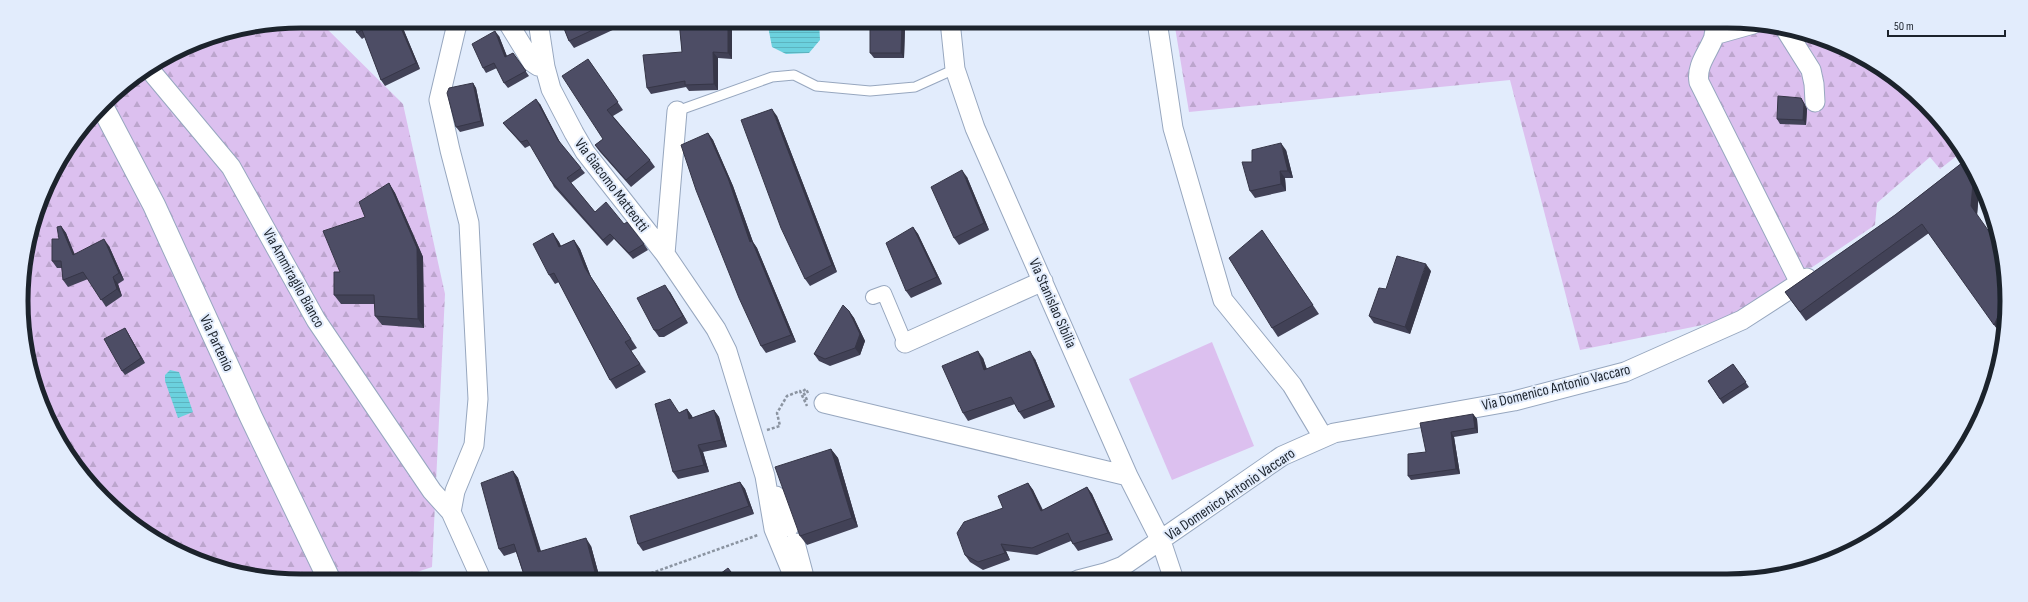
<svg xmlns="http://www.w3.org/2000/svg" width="2028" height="602" font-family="'Sofia Sans Condensed',sans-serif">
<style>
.forest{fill:url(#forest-firs)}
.pitch{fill:#dcc0ef}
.water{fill:url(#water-rules)}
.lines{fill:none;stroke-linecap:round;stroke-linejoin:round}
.service-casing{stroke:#97a7bf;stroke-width:11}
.pedestrian-casing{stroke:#97a7bf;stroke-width:16}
.minor-casing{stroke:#97a7bf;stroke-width:21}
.secondary-casing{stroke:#97a7bf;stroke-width:24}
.path{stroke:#8b94a1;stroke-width:2.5;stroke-dasharray:3 2;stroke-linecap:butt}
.service{stroke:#fff;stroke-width:9}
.pedestrian{stroke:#fff;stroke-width:14}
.minor{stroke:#fff;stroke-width:19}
.secondary{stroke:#fff;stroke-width:22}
.wall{fill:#424257}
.shaded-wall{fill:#363647}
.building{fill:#4d4d65;stroke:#363647}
.labels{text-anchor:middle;stroke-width:4;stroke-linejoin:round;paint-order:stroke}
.street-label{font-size:15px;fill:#1c232c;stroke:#e2ecfc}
.rim{fill:none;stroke:#1c232c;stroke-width:5}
</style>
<defs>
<pattern id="forest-firs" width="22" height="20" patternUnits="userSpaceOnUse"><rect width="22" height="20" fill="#dcc0ef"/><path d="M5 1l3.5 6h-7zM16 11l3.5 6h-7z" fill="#bca5cd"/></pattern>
<pattern id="water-rules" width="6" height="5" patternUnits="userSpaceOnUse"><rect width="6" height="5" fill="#6bd1de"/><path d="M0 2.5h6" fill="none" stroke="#5cb3bf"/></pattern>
</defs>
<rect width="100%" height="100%" fill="#e2ecfc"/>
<!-- forest -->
<path class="forest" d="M301 21H319L403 104 445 294 432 567 390 581H301L247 576 194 560 146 534 79 471 50 425 31 374 22 282 31 228 50 177 79 130 116 91 194 42 247 26Z
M1174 21H1727L1781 26 1834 42 1882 68 1925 103 1963 151 1940 169 1930 157 1877 203 1875 225 1805 272 1727 320 1580 350 1510 80 1189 112Z"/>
<!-- pitch -->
<path class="pitch" d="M1212 342 1254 446 1172 480 1129 379Z"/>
<!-- water -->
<path class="water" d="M767 21H819L820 40 809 53 786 54 772 47Z
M170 370 179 372 193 412 178 418 165 381V375Z"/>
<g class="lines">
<defs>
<path id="service" d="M677 111 772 77 794 75 816 86 870 91 915 87 955 69"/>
<path id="pedestrian" d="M873 297 884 293 905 343"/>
<path id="minor" d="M507 21 532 62 538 66 545 67
M538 21 545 67 551 89 574 133 585 152 665 254 716 329 727 351 765 476 774 529 795 580
M950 21 955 69 975 128 1128 476 1161 541 1174 580
M1157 21 1173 128 1223 300 1292 385 1323 437
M1715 21C1715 26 1715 32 1714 37 1708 53 1696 65 1699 82L1800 283
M1784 27 1811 70 1814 84 1815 102
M1714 35 1753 24
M150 70 231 167 316 320 432 491 451 512 482 581
M665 254 677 111
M905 343 1043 281
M824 403 1128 476
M776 496 789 527
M451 512 455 491 474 445 478 399 469 223 450 150 439 100 456 28 459 21
M795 543 803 573
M1078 580 1105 573 1123 566 1282 456 1334 433 1514 401 1625 372 1742 320 1807 278"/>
<path id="secondary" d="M102 106 154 205 251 417 330 581"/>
</defs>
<!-- service casing -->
<use href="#service" class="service-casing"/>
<!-- pedestrian casing -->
<use href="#pedestrian" class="pedestrian-casing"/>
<!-- minor casing -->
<use href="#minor" class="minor-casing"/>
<!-- secondary casing -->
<use href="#secondary" class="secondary-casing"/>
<!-- path -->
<path class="path" d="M807 400 803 391 806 389 809 395
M767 430 780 426 777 413 787 396 800 391 807 406
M632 580 758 535"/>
<!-- service -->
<use href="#service" class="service"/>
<!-- pedestrian -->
<use href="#pedestrian" class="pedestrian"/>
<!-- minor -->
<use href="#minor" class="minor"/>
<!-- secondary -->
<use href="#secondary" class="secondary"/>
</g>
<!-- wall -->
<path class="wall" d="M352 21H400L420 69 385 86 381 80 365 37 362 39 357 33Z
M561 21H632L574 48 569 41Z
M679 21H732V59L718 58V90L689 91 686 87 651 94 647 88 682 52Z
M902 22 905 27 904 58H874L870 53Z
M499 36 507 56 513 53 529 76 508 88 504 83 497 68 486 73 483 68Z
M588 59 623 110 613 116 650 160 655 167 631 187 600 152 595 145 603 139Z
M473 83 476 88 484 126 460 132 456 127Z
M1801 98 1804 103 1807 109 1806 125 1780 124 1777 119Z
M540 104 560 143 585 173 571 183 595 212 624 224 644 244 648 250 633 259 614 239 607 246 554 187 551 181 531 145 525 148 507 128 503 123Z
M777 116 837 272 810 286 805 279Z
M708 133 713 140 733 186 753 242 757 248 796 342 766 353 761 346Z
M1286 150 1293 178H1285L1286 191 1255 198 1250 191 1252 162Z
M1967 159 1983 189 1979 192 1977 215 2007 301 2004 327 2001 334 1929 233 1806 321 1785 292 1895 215Z
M967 177 989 230 959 245 954 238Z
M389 183 395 193 423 257 424 328 382 325 375 316V304H341L334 295 365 217Z
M61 226 66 233 74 254 109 246 124 280 118 284 122 296 106 307 88 279 68 287 63 280 62 268H57L52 261 59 239Z
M913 227 918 234 942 284 911 298 906 291Z
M1262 230 1319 314 1278 337 1272 328Z
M553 233 559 242 561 246 574 240 580 249 591 277 637 348 631 351 646 372 616 389 610 380 559 282 555 284 549 275Z
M1431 271 1410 334 1374 323 1369 316 1386 289Z
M670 292 688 323 664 337H659L654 330Z
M849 311 854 318 865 341 860 355 830 366 819 361 814 354Z
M125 328 128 333 145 363 125 375 122 371Z
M983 358 987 369 1035 359 1055 407 1024 419 1019 412 1015 404 968 421 963 413Z
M1733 364 1749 387 1723 404 1708 381Z
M687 409 692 416 693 418 714 410 719 417 727 447 703 452 709 472 678 479 673 472 679 413Z
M1473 414 1477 419 1478 433 1454 437 1460 474 1411 480 1408 476 1426 452Z
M831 449 838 458 858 527 807 545 800 536Z
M513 471 518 478 541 551 591 546 600 579 594 581H526L516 552 504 556 499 549Z
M740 482 745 489 754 514 643 551 638 544Z
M1028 483 1033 490 1043 510 1087 487 1092 494 1113 540 1078 551 1071 541 1037 555 1006 551 1010 560 983 570 970 562 965 555 1003 508Z"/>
<!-- shaded-wall -->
<path class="shaded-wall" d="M398 21H400L420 69 416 63Z
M728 21H732V59L728 53Z
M902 22 905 27 904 58 901 53Z
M495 31 499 36 509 62 505 57Z
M713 52 718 58V90L714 84Z
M473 83 476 88 484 126 481 121Z
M1801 98 1804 103 1807 109 1806 125 1803 120Z
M536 99 540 104 562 146 558 140Z
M772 109 777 116 837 272 832 265Z
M708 133 713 140 733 186 753 242 757 248 796 342 791 335 750 242Z
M1281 143 1286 150 1293 178 1288 171Z
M962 170 967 177 989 230 984 223Z
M1280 171 1285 178 1286 191 1281 184Z
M389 183 395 193 423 257 424 328 418 319Z
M1973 183 1979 192 1977 215 1971 206Z
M61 226 66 233 78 262 73 255Z
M913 227 918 234 942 284 937 277Z
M553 233 559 242 565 255 559 247Z
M104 239 109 246 124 280 119 273Z
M574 240 580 249 591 277 637 348 585 268Z
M1426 264 1431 271 1410 334 1405 327Z
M113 277 118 284 122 296 117 289Z
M665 285 670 292 688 323 683 316Z
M2002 308 2006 313 2004 327 2001 334 1994 325Z
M849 311 854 318 865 341 860 355 855 348Z
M125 328 128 333 145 363 141 358Z
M978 351 983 358 989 377 984 370Z
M1030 351 1035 359 1055 407 1050 400Z
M687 409 692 416 694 426 689 419Z
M714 410 719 417 727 447 722 440Z
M1473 414 1477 419 1478 433 1475 428Z
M1451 432 1454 437 1460 474 1456 469Z
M698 445 703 452 709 472 704 465Z
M831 449 838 458 858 527 852 518Z
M513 471 518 478 543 559 538 552Z
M740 482 745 489 754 514 749 506Z
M1028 483 1033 490 1046 518 1041 511Z
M1087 487 1092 494 1113 540 1108 533Z
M586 538 591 546 600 579 595 572Z
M1001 544 1006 551 1010 560 1005 553Z"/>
<!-- building -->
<path class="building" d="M352 21H398L416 63 381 80 362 30 357 33Z
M561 21H612L569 41Z
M679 21H728V53L713 52 714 84 685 85V81L647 88 643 55 682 52Z
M902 22 901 53H870V25Z
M495 31 505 57 513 53 526 71 504 83 494 63 483 68 472 44Z
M588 59 618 102 607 110 650 160 626 180 595 145 603 139 562 76Z
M473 83 481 121 456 127 447 93 449 88Z
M1778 96 1801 98 1804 104 1803 120 1777 119Z
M536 99 558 140 581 168 567 178 595 212 606 202 624 224 627 222 644 244 629 253 610 234 603 240 551 181 527 140 521 142 503 123Z
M772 109 832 265 805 279 781 228 741 120Z
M708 133 728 178 750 242 752 241 791 335 761 346 739 298 696 190 681 145Z
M1281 143 1288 171H1280L1281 184 1250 191 1242 162H1252V150Z
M1967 159 1978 179 1973 183 1971 206 2002 250 2007 301 2006 313 2002 308 1994 325 1922 224 1800 312 1785 292 1895 215Z
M962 170 984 223 954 238 931 187Z
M389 183 417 248 418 319 375 316 374 295H334V272H340L323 231 365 217 359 202Z
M61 226 73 255 104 239 119 273 113 277 117 289 101 300 83 272 63 280 61 261H52V239H59L57 227Z
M913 227 937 277 906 291 886 243Z
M1262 230 1313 305 1272 328 1229 258Z
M553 233 559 247 574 240 585 268 631 339 625 342 640 364 610 380 554 273 549 275 533 244Z
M1397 256 1426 264 1405 327 1369 316 1379 288 1386 289Z
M665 285 683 316 659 330H654L637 298Z
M843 305 849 311 860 334 855 348 825 359 814 354Z
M125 328 141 358 122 371 104 339Z
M978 351 984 370 1030 351 1050 400 1019 412 1011 397 963 413 942 366Z
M1733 364 1746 382 1720 399 1708 381Z
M670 399 679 413 687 409 689 419 714 410 722 440 698 445 704 465 673 472 655 404Z
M1473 414 1475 428 1451 432 1456 469 1408 476V454L1426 452 1420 423Z
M831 449 852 518 800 536 775 467Z
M513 471 538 552 586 538 595 572 562 581H526L514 544 499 549 481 483Z
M740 482 749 506 638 544 630 516Z
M1028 483 1041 511 1087 487 1108 533 1073 544 1068 533 1032 548 1001 544 1005 553 978 562 965 555 957 533 964 522 1003 508 998 496Z
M728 568 737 580H712Z"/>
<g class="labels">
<!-- street labels -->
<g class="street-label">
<text transform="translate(612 185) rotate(53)" y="5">Via Giacomo Matteotti</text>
<text transform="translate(294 278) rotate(61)" y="5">Via Ammiraglio Bianco</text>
<text transform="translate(1053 303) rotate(66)" y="5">Via Stanislao Sibilia</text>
<text transform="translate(217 343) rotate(65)" y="5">Via Partenio</text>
<text transform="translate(1556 387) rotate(-14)" y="5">Via Domenico Antonio Vaccaro</text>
<text transform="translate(1230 494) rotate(-34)" y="5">Via Domenico Antonio Vaccaro</text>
</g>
</g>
<!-- crop -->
<path d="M0 0H2028V602H0ZM301 28H1727A273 273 0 0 1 2000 301V301A273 273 0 0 1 1727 574H301A273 273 0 0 1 28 301V301A273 273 0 0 1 301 28Z" fill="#e2ecfc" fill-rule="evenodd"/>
<path class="rim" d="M301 28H1727A273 273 0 0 1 2000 301V301A273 273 0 0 1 1727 574H301A273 273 0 0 1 28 301V301A273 273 0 0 1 301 28Z"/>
<!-- scale -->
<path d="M1888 30v6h117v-6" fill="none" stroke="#1c232c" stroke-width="2"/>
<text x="1894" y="30" font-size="12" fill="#1c232c" stroke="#e2ecfc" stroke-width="3" paint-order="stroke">50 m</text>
</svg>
